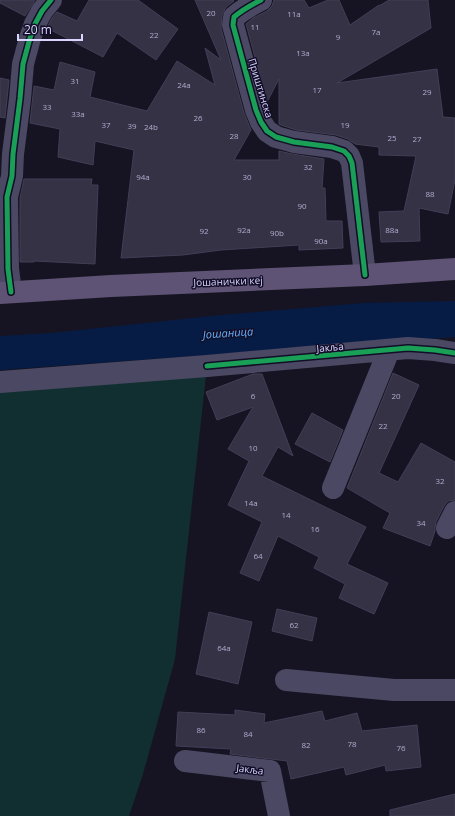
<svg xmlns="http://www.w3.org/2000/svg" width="455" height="816" font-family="'Open Sans',sans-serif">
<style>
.green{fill:#112f30}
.water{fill:#071c45}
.building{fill:#343244;stroke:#433e57}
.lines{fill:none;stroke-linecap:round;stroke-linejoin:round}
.minor{stroke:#4a4863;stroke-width:22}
.major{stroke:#5e5374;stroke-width:22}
.cycleway-casing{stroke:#130e28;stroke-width:8}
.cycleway{stroke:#1a9f57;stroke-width:5}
.labels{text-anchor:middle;stroke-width:3;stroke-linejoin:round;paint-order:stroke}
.number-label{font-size:8px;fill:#b0acd0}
.street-label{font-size:10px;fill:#dad5ff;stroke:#130e28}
.water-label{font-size:11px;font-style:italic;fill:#63b4ff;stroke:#130e28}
</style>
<rect width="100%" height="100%" fill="#161422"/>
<!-- green -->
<path class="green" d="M207 366 175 659 143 774 129 816H0V377Z"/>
<!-- water -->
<path class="water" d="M455 301V337L0 370V336L52 333 221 315 363 303Z"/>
<!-- building -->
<path class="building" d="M0 0H35L25 16 0 3Z
M89 0H138L178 29 156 60 117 33 103 57 47 28 52 18 57 12 77 21Z
M195 0H233L234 1 226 7 222 15 221 28 244 113 251 130 234 160H279V151L292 154 324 159 322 188H325L326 221H342L343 248 299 250V245L221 250 183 255 121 258 134 150 95 141 93 165 58 157 60 129 30 123 34 86 54 90 60 62 95 72 90 97 147 111 177 61 215 85 205 48 221 60Z
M274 0H304L309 8 328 0H339L350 25 379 5V6L389 0H428L431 28 337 83 437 69 443 117 455 118V180L448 214 419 208 420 241 381 242 379 212 404 211 416 156 379 155V147L355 144 348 139 336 135 296 130 281 125 279 124V79L267 102 246 24 253 18 267 11 272 6Z
M0 78 9 80 5 118 0 117Z
M24 179H92L91 185H98L95 264 34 261V262H20V198Z
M393 373 419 385 379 473 398 482 421 443 455 462V500L448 501 444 506 436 522 435 528V531L430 546 383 528 390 513 347 488Z
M253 374H262L293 456 278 447 262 476 366 527 347 564 388 583 374 614 339 598 345 584 314 568 319 557 278 536 259 581 240 573 262 522 228 505 249 461 228 449 253 407 217 420 206 392Z
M312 413 343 430 330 462 295 444Z
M277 609 317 618 312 641 272 631Z
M209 612 252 622 238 684 196 674Z
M235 710 265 714 264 723 322 711 325 721 357 713 362 731 417 725 421 767 386 771 385 765 346 775 344 767 291 779 287 761 230 754 231 749 176 746 178 712 235 715Z
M455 794V816H390V810Z"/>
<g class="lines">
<!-- minor -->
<path class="minor" d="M261 0C251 5 242 10 234 17L233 25 256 110 261 122 267 131 276 137 294 142 332 147 344 151 349 156 352 163 365 275
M11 292 8 269 7 197 12 176 13 154 20 99 23 64 30 38 35 24 42 11 51 0
M0 382 207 366 408 348 435 350 455 353
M333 488 389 350
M447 528 455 512
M286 680 394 690H455
M185 761 270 771 279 816"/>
<!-- major -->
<path class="major" d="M0 293 111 286 365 275 455 269"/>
<defs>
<path id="cycleway" d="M261 0C251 5 242 10 234 17L233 25 256 110 261 122 267 131 276 137 294 142 332 147 344 151 349 156 352 163 365 275
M11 292 8 269 7 197 12 176 13 154 20 99 23 64 30 38 35 24 42 11 51 0
M207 366 408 348 435 350 455 353"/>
</defs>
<!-- cycleway casing -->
<use href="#cycleway" class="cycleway-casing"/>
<!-- cycleway -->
<use href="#cycleway" class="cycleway"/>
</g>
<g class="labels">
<!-- number labels -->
<g class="number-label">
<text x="211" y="16">20</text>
<text x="294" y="17">11a</text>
<text x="255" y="30">11</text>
<text x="376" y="35">7a</text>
<text x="154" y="38">22</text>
<text x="338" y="40">9</text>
<text x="303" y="56">13a</text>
<text x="75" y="84">31</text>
<text x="184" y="88">24a</text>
<text x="317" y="93">17</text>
<text x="427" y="95">29</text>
<text x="47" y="110">33</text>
<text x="78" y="117">33a</text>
<text x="198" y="121">26</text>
<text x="106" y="128">37</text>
<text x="345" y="128">19</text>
<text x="132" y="129">39</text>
<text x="151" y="130">24b</text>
<text x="234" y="139">28</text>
<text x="392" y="141">25</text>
<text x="417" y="142">27</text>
<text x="308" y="170">32</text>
<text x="143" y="180">94a</text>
<text x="247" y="180">30</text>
<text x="430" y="197">88</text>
<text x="302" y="209">90</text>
<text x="244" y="233">92a</text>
<text x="392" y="233">88a</text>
<text x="204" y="234">92</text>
<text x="277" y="236">90b</text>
<text x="321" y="244">90a</text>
<text x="253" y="399">6</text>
<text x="396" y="399">20</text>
<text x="383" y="429">22</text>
<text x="253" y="451">10</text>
<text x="440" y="484">32</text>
<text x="251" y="506">14a</text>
<text x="286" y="518">14</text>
<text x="421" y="526">34</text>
<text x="315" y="532">16</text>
<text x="258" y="559">64</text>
<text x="294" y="628">62</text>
<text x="224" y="651">64a</text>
<text x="201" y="733">86</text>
<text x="248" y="737">84</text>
<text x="352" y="747">78</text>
<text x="306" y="748">82</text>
<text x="401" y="751">76</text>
</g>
<!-- street labels -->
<g class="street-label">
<text transform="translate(261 88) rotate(73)" y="4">Приштинска</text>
<text transform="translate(228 281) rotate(-2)" y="4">Јошанички кеј</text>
<text transform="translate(330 347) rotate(-5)" y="4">Јакља</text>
<text transform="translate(250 769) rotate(7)" y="4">Јакља</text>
</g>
<!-- water labels -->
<g class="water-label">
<text transform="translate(228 333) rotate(-4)" y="4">Јошаница</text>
</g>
</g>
<!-- scale -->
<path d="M18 34v6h64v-6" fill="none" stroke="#dad5ff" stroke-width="2"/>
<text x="24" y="34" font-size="12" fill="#dad5ff" stroke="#130e28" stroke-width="3" paint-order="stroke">20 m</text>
</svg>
